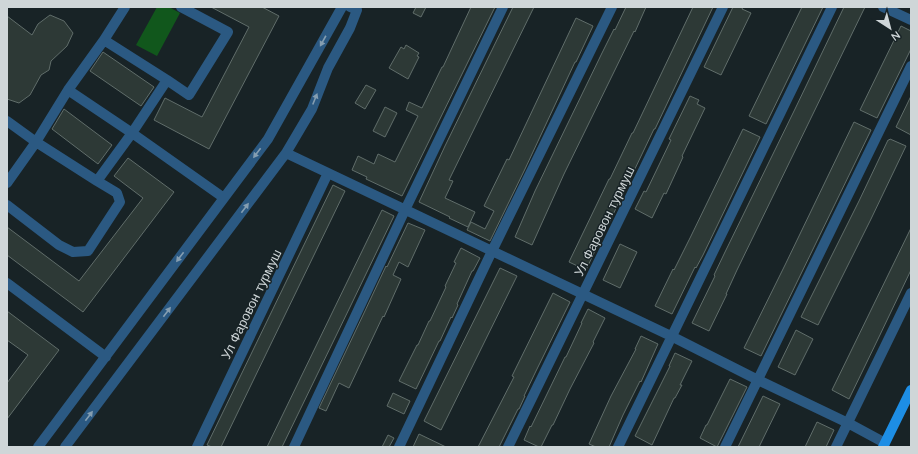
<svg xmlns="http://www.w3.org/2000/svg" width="918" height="454" font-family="Quicksand,sans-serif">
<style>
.green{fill:#11571c}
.building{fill:#2d3936;stroke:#606d6a}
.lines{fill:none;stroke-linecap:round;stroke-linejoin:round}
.minor{stroke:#2b5982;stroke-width:10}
.major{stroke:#1d8ee5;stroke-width:10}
.oneway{fill:#859eb1}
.labels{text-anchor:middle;stroke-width:3;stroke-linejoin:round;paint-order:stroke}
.street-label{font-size:13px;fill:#cfd6d8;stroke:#182326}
</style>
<rect width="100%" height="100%" fill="#182326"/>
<!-- green -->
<path class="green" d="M157 7H169L180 13 157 56 136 45Z"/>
<!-- building -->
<path class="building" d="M211 7H262L279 16 209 149 154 120 165 98 202 117 249 27Z
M416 7H426L421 17 413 13Z
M471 7H495L402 196 366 179 367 177 352 170 358 156 374 164 378 154 395 162 418 116 406 110 409 102 422 108 442 67H443Z
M513 7H534L449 180 453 181 445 198 475 212 468 227 449 218 450 217 419 202 445 146Z
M626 7H646L635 32 634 31 564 174 532 245 515 237 535 191 602 53 614 29 615 30Z
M693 7H713L655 129H654L609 223H608L586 270 569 262 609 179H610L632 133H633Z
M733 7H743L742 9 751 13 721 75 704 67Z
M802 7H823L766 124 749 116Z
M844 7H865L737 270 726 294H727L709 331 692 323 715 276 714 275 725 252 795 109Z
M50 15 64 21 73 33 67 46 51 61 49 70 41 75 30 95 19 103 7 99V16L32 35 38 24Z
M576 18 593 26 576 62H575L525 169 490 241 467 230 471 222 485 229 494 211 484 206 507 159 509 160Z
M901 26 911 31V49L877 118 860 110Z
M406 45 419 53 417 56 419 57 408 79 389 68 401 47 404 49Z
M103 52 154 87 141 106 90 71Z
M366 85 376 90 365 109 355 103Z
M690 96 699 100 697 104 705 108 682 156 683 157 666 194 664 193 652 218 635 209 644 191 646 192 671 140 669 139Z
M911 96V135L896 127Z
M385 107 397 113 385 137 373 131Z
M64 109 112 145 98 164 52 129Z
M854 122 871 130 761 356 744 348 786 263Z
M743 129 760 137 703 255 696 268 695 267 672 314 655 306 673 269 674 270 691 236Z
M890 139 906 146 871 219 818 325 801 317 859 201 888 140H889Z
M128 158 174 192 83 312 7 255V227L79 281 143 198 114 176Z
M333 185 345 191 221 447H212L207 445Z
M382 210 394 216 351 305 282 447H267Z
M408 223 425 230 408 267 399 262 393 275 401 279 384 317 383 316 349 388 339 383 326 411 319 408 364 313 386 266 387 267Z
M911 228V270L878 339 849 399 832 390Z
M620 244 637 252 620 288 603 280Z
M461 248 480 258 473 271H472L457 304 458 305 452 318 451 317 440 341H439L416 389 399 381 417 345H418L429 321H430L446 287 445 286 456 263 454 262Z
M500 268 517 276 441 430 424 421Z
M553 293 570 302 536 371 524 396H525L519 409H518L499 447H478L514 377 512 376Z
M588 309 605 318 593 342 594 343 570 389 553 425H552L541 447H539L524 440 530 426 531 427 565 357H566L582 323H581Z
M7 311 59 350 7 419V383L28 355 7 340Z
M796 330 813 339 795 375 778 367Z
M641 336 658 344 641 382 640 381 623 415 609 447H596L589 444 611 396 636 349H635Z
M675 353 692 361 680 385H682L675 398H674L652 445 635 436 670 366H669Z
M730 379 747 387 717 447 700 438 706 425H707Z
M393 393 410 401 404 414 387 406Z
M763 396 780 404 759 447H738Z
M817 422 834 430 826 447H805Z
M419 434 446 447H413Z
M388 435 394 438 389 447H382Z"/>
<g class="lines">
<!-- minor -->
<path class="minor" d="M883 7 911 20
M167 80 189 95 228 32 181 7
M68 90 132 133 224 198
M7 121 36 142 7 183
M286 153 673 337 758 380 848 423 885 443
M97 181 36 142 68 90 104 40 125 7
M7 205 59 245 73 252 88 251 120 202 117 193 97 181 132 133 167 80 104 40
M7 283 106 357
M38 447 268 139 342 7
M65 447 286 153 312 109 328 68 350 28 357 10 350 7
M197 447 328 173
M294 447 405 210 503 7
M399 447 492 251 612 7
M508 447 723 7
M618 447 832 7
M725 447 911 66
M836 447 911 293"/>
<!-- major -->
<path class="major" d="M883 447 911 390"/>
</g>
<!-- one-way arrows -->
<defs><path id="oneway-solid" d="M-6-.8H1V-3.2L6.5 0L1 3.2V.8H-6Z"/></defs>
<g class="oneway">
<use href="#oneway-solid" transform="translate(323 41) rotate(119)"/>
<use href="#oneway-solid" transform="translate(315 99) rotate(-68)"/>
<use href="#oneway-solid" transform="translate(257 153) rotate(127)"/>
<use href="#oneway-solid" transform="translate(245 208) rotate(-53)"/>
<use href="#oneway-solid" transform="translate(180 257) rotate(127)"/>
<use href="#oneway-solid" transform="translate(167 312) rotate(-53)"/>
<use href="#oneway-solid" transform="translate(89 416) rotate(-53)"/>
</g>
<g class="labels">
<!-- street labels -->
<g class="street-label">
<text transform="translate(604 221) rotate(-64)" y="5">Ул Фаровон турмуш</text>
<text transform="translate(251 304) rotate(-64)" y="5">Ул Фаровон турмуш</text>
</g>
</g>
<!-- border -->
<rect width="918" height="454" fill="none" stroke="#cfd6d8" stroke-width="16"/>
<!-- north arrow -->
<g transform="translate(890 28) rotate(144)" stroke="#182326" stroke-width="3" paint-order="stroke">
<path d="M0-3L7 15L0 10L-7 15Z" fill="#cfd6d8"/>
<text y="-6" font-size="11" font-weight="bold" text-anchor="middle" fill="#cfd6d8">N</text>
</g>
</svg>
